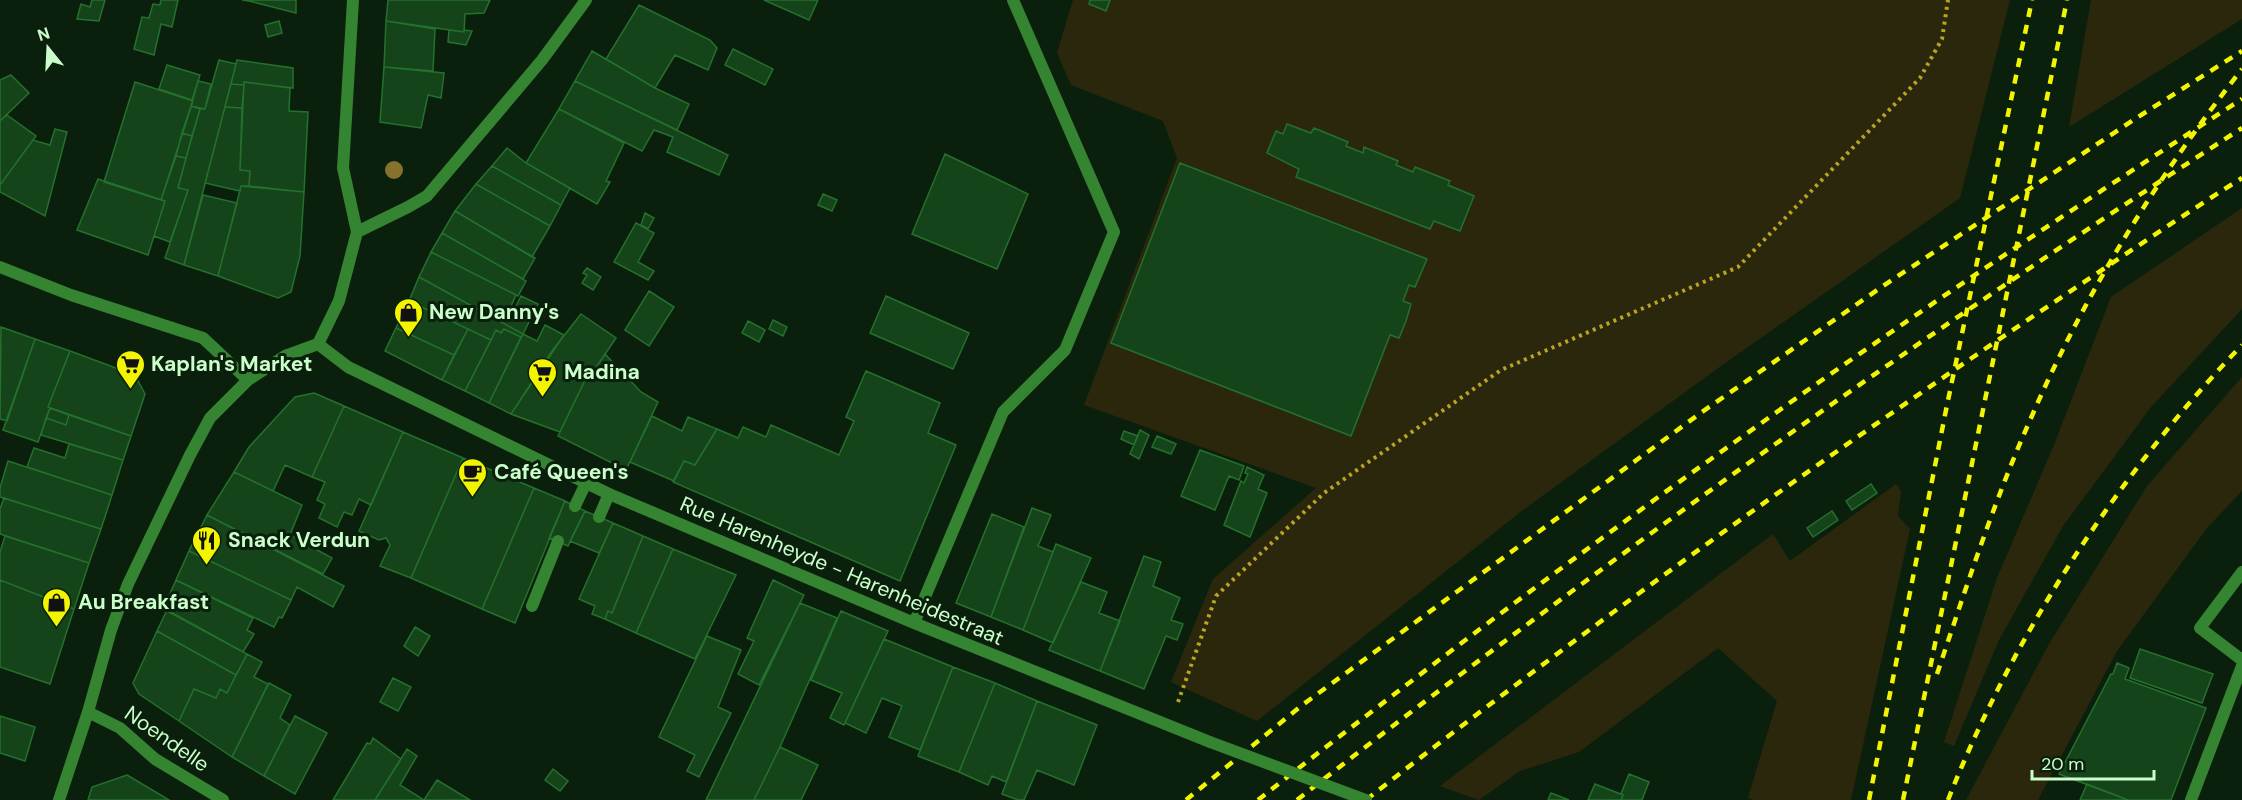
<svg xmlns="http://www.w3.org/2000/svg" width="2242" height="800" font-family="'DM Sans',sans-serif">
<style>
.green{fill:#2b270d}
.building{fill:#15431a;stroke:#24712d;stroke-width:1.5}
.lines{fill:none;stroke-linecap:round;stroke-linejoin:round}
.path{stroke:#bba421;stroke-width:4;stroke-dasharray:3 4.5;stroke-linecap:butt}
.lane{stroke:#358431;stroke-width:12}
.street{stroke:#358431;stroke-width:12}
.rail{stroke:#f3f500;stroke-width:4.5;stroke-dasharray:9 8;stroke-linecap:butt}
.street-bridge{stroke:#358431;stroke-width:12}
.tree{fill:#86712f}
.labels{text-anchor:middle;stroke-width:6;stroke-linejoin:round;paint-order:stroke}
.poi-label{font-size:21px;font-weight:bold;fill:#caffcb;stroke:#0b200c;text-anchor:start}
.street-label{font-size:21px;fill:#caffcb;stroke:#0b200c}
</style>
<rect width="100%" height="100%" fill="#0b200c"/>
<!-- green -->
<path class="green" d="M1073 0H2010L1960 198 1721 366 1523 510 1257 721 1171 682 1213 579 1316 488 1084 405 1177 158 1163 121 1071 85 1057 53Z
M2091 0H2242V19L2069 127Z
M2242 208V309L2151 407 2063 526 1999 640 1954 746 1944 742 1997 578 2054 445 2111 297Z
M2242 377V491L2207 528 2117 651 2038 800H1966L2049 644 2147 486Z
M1896 484 1901 491 1898 516 1910 529 1851 800H1754L1748 798 1777 701 1718 648 1579 752 1520 771 1479 800 1440 786 1773 534 1790 561Z"/>
<!-- building -->
<path class="building" d="M92 0H105L99 21 77 19 81 4 90 7Z
M161 0H178L172 27 161 24 154 55 134 49 142 17 149 18 153 4 160 5Z
M242 0H296V13L249 1Z
M388 0H490L484 13 465 14 464 32 386 21Z
M764 0H818L809 20Z
M1090 0H1110L1106 11 1089 4Z
M639 5 710 40 717 48 708 70 675 55 655 88 606 59Z
M279 21 282 33 268 37 265 25Z
M386 21 435 29 433 71 384 67Z
M449 30 464 32V30L472 31 466 45 448 42Z
M733 49 773 69 765 85 725 65Z
M592 51 655 88 689 104 677 130 575 81Z
M219 60 236 64 184 265 165 258 188 190 178 188 186 158 200 109H205Z
M237 60 293 68V88L244 82V85L231 84Z
M167 65 200 75 192 100 159 89Z
M384 67 444 73 441 98 428 95 421 128 380 122Z
M11 75 29 93 0 121V80Z
M198 81 211 84 205 109 191 106Z
M575 81 728 155 719 175 667 152 673 137 654 130 642 151 559 109Z
M135 82 193 101 161 200 104 182Z
M244 82 290 88 289 111 308 112 304 192 249 186 250 171 240 170Z
M231 84 244 85 242 108 225 107Z
M191 106 200 109 192 136 182 133Z
M225 107 242 108 240 170 250 171 249 186H241L240 191 205 183Z
M559 109 624 143 606 181 610 182 597 204 526 163Z
M7 115 36 136 0 185V121Z
M1287 124 1311 133 1314 128 1348 142 1346 146 1363 153 1364 147 1398 161 1396 165 1413 172 1415 167 1450 181 1448 185 1474 196 1460 231 1434 221 1430 229 1296 177 1299 169 1267 153 1276 131 1283 134Z
M55 129 67 132 45 216 0 192V185L33 140 50 145Z
M182 133 192 136 186 158 176 156Z
M507 148 526 163 570 188 561 205 492 166Z
M945 154 1028 194 997 269 912 234Z
M176 156 186 158 178 188 188 190 170 242 154 236 165 201 161 200Z
M1180 163 1427 259 1415 287 1409 285 1403 301 1411 304 1406 321 1399 338 1390 335 1351 436 1111 343Z
M492 166 561 205 550 226 476 184Z
M98 179 165 201 148 255 77 230Z
M476 184 550 226 532 257 455 211Z
M241 186 304 192 300 256 291 292 278 298 218 276Z
M823 194 837 200 832 211 818 205Z
M203 195 237 203 218 276 184 265Z
M455 211 535 258 523 279 442 233Z
M645 213 654 218 648 229 641 225Z
M636 223 654 233 638 262 654 271 648 280 614 262Z
M442 233 526 281 518 296 431 252Z
M431 252 516 295 510 308 514 310 521 296 538 304 523 334 419 277Z
M587 268 601 277 593 290 582 283 587 275 583 273Z
M419 277 523 334 521 337 504 329 501 333 496 330 491 340 409 301Z
M649 291 674 307 649 346 625 330Z
M886 296 969 333 953 369 870 333Z
M409 301 468 329 454 355 396 328Z
M581 314 616 338 593 372 590 370 560 432 511 414 552 351Z
M773 320 787 327 783 336 769 329Z
M748 321 765 330 759 342 742 333Z
M545 325 564 335 511 414 489 403 523 334 537 341Z
M1 327 35 339 7 421 0 419Z
M396 328 454 355 442 380 385 351Z
M468 329 491 340 465 391 442 380Z
M504 329 521 337 489 403 465 391 496 330 501 333Z
M35 339 70 351 48 407 50 408 38 442 3 430Z
M70 351 135 375 145 394 131 436 48 407Z
M605 354 641 392 658 402 626 470 558 436 590 370 593 372Z
M866 371 940 403 928 433 956 445 900 581 673 482 684 461 695 465 717 429 738 438 743 427 766 437 771 425 839 455 854 421 846 417Z
M314 393 344 406 312 477 285 465 273 491 234 472 249 447 295 397Z
M344 406 403 432 371 505 359 499 352 515 344 512 337 527 319 518 325 504 317 500 325 482 312 477Z
M50 408 69 415 66 425 46 418Z
M69 415 131 436 123 460 41 435 46 418 66 425Z
M652 416 682 431 688 417 717 429 695 465 684 461 674 481 630 462Z
M1140 430 1149 435 1139 459 1130 454Z
M1124 431 1138 436 1134 445 1121 439Z
M403 432 463 458 411 578 380 566 390 545 386 538 379 540 359 531Z
M1157 436 1176 444 1171 454 1152 447Z
M69 444 123 460 112 495 27 467 34 448 65 458Z
M1200 450 1244 466 1239 480 1229 476 1215 510 1181 496Z
M463 458 534 488 482 609 411 578Z
M8 461 112 495 101 529 0 497V488Z
M1247 467 1264 475 1258 489 1267 493 1250 537 1224 525 1241 481 1244 483 1248 474 1245 473Z
M234 472 302 505 290 535 332 558 323 574 207 515Z
M1871 484 1877 493 1852 510 1846 501Z
M534 488 565 501 515 623 482 609Z
M4 498 101 529 89 563 0 534V509Z
M565 501 585 511 568 546 549 538Z
M1032 508 1051 515 1038 546 1053 552 1023 630 991 617Z
M585 511 613 523 599 553 570 541Z
M1832 511 1838 520 1813 537 1807 528Z
M992 514 1024 527 991 617 956 603Z
M207 515 344 586 333 607 297 587 291 600 189 551Z
M613 523 643 536 612 613 608 611 605 619 592 614 595 606 579 599Z
M5 536 89 563 74 609 0 580V552Z
M643 536 673 549 636 633 605 619 608 611 612 613Z
M1056 544 1091 558 1053 643 1023 630Z
M673 549 736 575 695 659 636 633Z
M189 551 291 600 282 618 279 617 274 627 176 580Z
M1144 556 1161 562 1153 586 1180 598 1171 620 1183 624 1177 640 1166 636 1144 689 1100 671Z
M0 580 74 609 50 684 0 667Z
M176 580 253 618 247 630 254 634 243 652 163 609Z
M773 580 804 595 759 685 738 674 754 641 747 638Z
M1081 582 1107 592 1099 613 1120 621 1100 671 1049 650Z
M800 603 837 618 780 747 754 800H706Z
M167 610 247 654 236 675 157 631Z
M841 611 888 631 844 725 830 718 842 693 811 680Z
M415 627 430 636 418 656 404 646Z
M157 631 236 675 227 693 220 689 216 698 194 689 179 721 139 694 133 683Z
M707 636 741 650 718 707 731 713 699 777 687 771 695 755 659 737Z
M884 639 953 667 920 750 889 737 902 706 882 698 866 733 845 723Z
M2140 649 2213 674 2202 703 2130 678Z
M247 654 262 662 254 677 268 684 232 757 179 721 194 689 216 698 220 689 227 693Z
M2117 663 2129 668 2125 679 2206 708 2171 800H2128L2059 774 2111 674H2113Z
M953 667 995 683 959 772 918 756Z
M393 678 411 687 398 711 380 702Z
M269 683 291 695 280 718 290 725 264 776 232 757Z
M995 683 1037 701 1006 782 992 776 988 785 959 772Z
M1037 701 1097 725 1074 785 1037 770 1024 800H1018L1002 794Z
M0 716 35 727 25 761 0 753Z
M295 716 327 733 295 794 264 776Z
M373 738 401 759 375 800H333L367 743 370 744Z
M780 747 818 765 801 800H754Z
M407 749 417 756 400 785 424 800H375Z
M553 769 568 781 560 791 545 780Z
M1629 774 1649 782 1642 800H1621L1623 795 1621 794Z
M127 775 169 800H88L92 787Z
M437 780 470 800H424Z
M1595 784 1623 795 1621 800H1588Z
M2087 784 2128 800H2080Z
M1551 793 1569 800H1548Z"/>
<g class="lines">
<!-- path -->
<path class="path" d="M1178 702 1216 596 1324 493 1501 370 1738 267 1920 78 1942 39 1948 0"/>
<!-- lane -->
<path class="lane" d="M575 506 586 483
M599 517 609 494
M2242 572 2200 628 2242 660
M532 606 558 541
M2191 800 2242 666"/>
<!-- street -->
<path class="street" d="M357 232 408 207 427 196 542 60 586 0
M0 267 71 295 203 338 248 380
M318 344 348 367 609 494 914 623 1210 742
M914 623 1003 412 1065 350 1114 232 1013 0
M88 712 120 728 155 759 223 800
M59 800 88 712 111 630 128 584 190 455 210 418 248 380 285 356 318 344 339 301 357 232 343 168 353 0"/>
<!-- rail -->
<path class="rail" d="M1937 674C1966 588 1994 501 2031 418 2085 293 2158 176 2242 69
M1186 800 1301 706 1702 412 1883 286 2138 117 2242 51
M1258 800C1416 676 1576 555 1739 439 1903 321 2072 209 2242 99
M1297 800C1602 562 1917 338 2242 128
M1366 800C1583 630 1807 469 2035 315 2104 269 2172 222 2242 178
M1869 800 1946 410 2032 0
M1903 800 2067 0
M1948 800C2013 635 2119 473 2242 345"/>
<!-- street-bridge -->
<path class="street-bridge" d="M1210 742 1366 800"/>
</g>
<!-- trees -->
<circle class="tree" cx="394" cy="170" r="9"/>
<!-- icons -->
<defs>
<symbol id="shop-pin" viewBox="-11 -11 22 30"><path d="M0 17L-7.5 6A9.5 9.5 0 1 1 7.5 6Z" fill="#f3f500" stroke="#0b200c"/><path d="M-5-2.5h2.3a2.7 3.5 0 0 1 5.4 0H5L5.5 6h-11ZM-1.5-2.5h3a1.5 2.3 0 0 0-3 0Z" fill="#111"/></symbol>
<symbol id="supermarket-pin" viewBox="-11 -11 22 30"><path d="M0 17L-7.5 6A9.5 9.5 0 1 1 7.5 6Z" fill="#f3f500" stroke="#0b200c"/><path d="M-6-5.5h2.5l.6 2H6L4.5 2H-2.5L-4.4-4H-6ZM-1.5 3.2a1.3 1.3 0 1 0 .1 0ZM3 3.2a1.3 1.3 0 1 0 .1 0Z" fill="#111"/></symbol>
<symbol id="cafe-pin" viewBox="-11 -11 22 30"><path d="M0 17L-7.5 6A9.5 9.5 0 1 1 7.5 6Z" fill="#f3f500" stroke="#0b200c"/><path d="M-5.5-4.5H6V0H3Q3 3.5 0 3.5H-2.5Q-5.5 3.5-5.5 0ZM3-3.2v2h1.7v-2ZM-6 4.5H4V6H-6Z" fill="#111"/></symbol>
<symbol id="restaurant-pin" viewBox="-11 -11 22 30"><path d="M0 17L-7.5 6A9.5 9.5 0 1 1 7.5 6Z" fill="#f3f500" stroke="#0b200c"/><path d="M-5-6h1v4h1v-4h1v4h1v-4h1v5L-1.5 .5V6h-2V.5L-5-1ZM5-6V6H3V1.5H1.5Q1.5-4 5-6Z" fill="#111"/></symbol>
</defs>
<g fill-rule="evenodd">
<use href="#shop-pin" x="392" y="296" width="33" height="45"/>
<use href="#supermarket-pin" x="114" y="348" width="33" height="45"/>
<use href="#supermarket-pin" x="526" y="356" width="33" height="45"/>
<use href="#cafe-pin" x="456" y="456" width="33" height="45"/>
<use href="#restaurant-pin" x="190" y="524" width="33" height="45"/>
<use href="#shop-pin" x="40" y="586" width="33" height="45"/>
</g>
<g class="labels">
<!-- poi labels -->
<g class="poi-label">
<text x="429" y="319">New Danny's</text>
<text x="151" y="371">Kaplan's Market</text>
<text x="564" y="379">Madina</text>
<text x="494" y="479">Café Queen's</text>
<text x="228" y="547">Snack Verdun</text>
<text x="78" y="609">Au Breakfast</text>
</g>
<!-- street labels -->
<g class="street-label">
<text transform="translate(842 571) rotate(23)" y="7">Rue Harenheyde - Harenheidestraat</text>
<text transform="translate(167 739) rotate(35)" y="7">Noendelle</text>
</g>
</g>
<!-- north arrow -->
<g transform="translate(48 48) rotate(342)" stroke="#0b200c" stroke-width="4.5" paint-order="stroke">
<path d="M0-4.5L10 22L0 15L-10 22Z" fill="#caffcb"/>
<text y="-9" font-size="16" font-weight="bold" text-anchor="middle" fill="#caffcb">N</text>
</g>
<!-- scale -->
<path d="M2032 770v9h122v-9" fill="none" stroke="#caffcb" stroke-width="3"/>
<text x="2041" y="770" font-size="18" fill="#caffcb" stroke="#0b200c" stroke-width="4.5" paint-order="stroke">20 m</text>
</svg>
